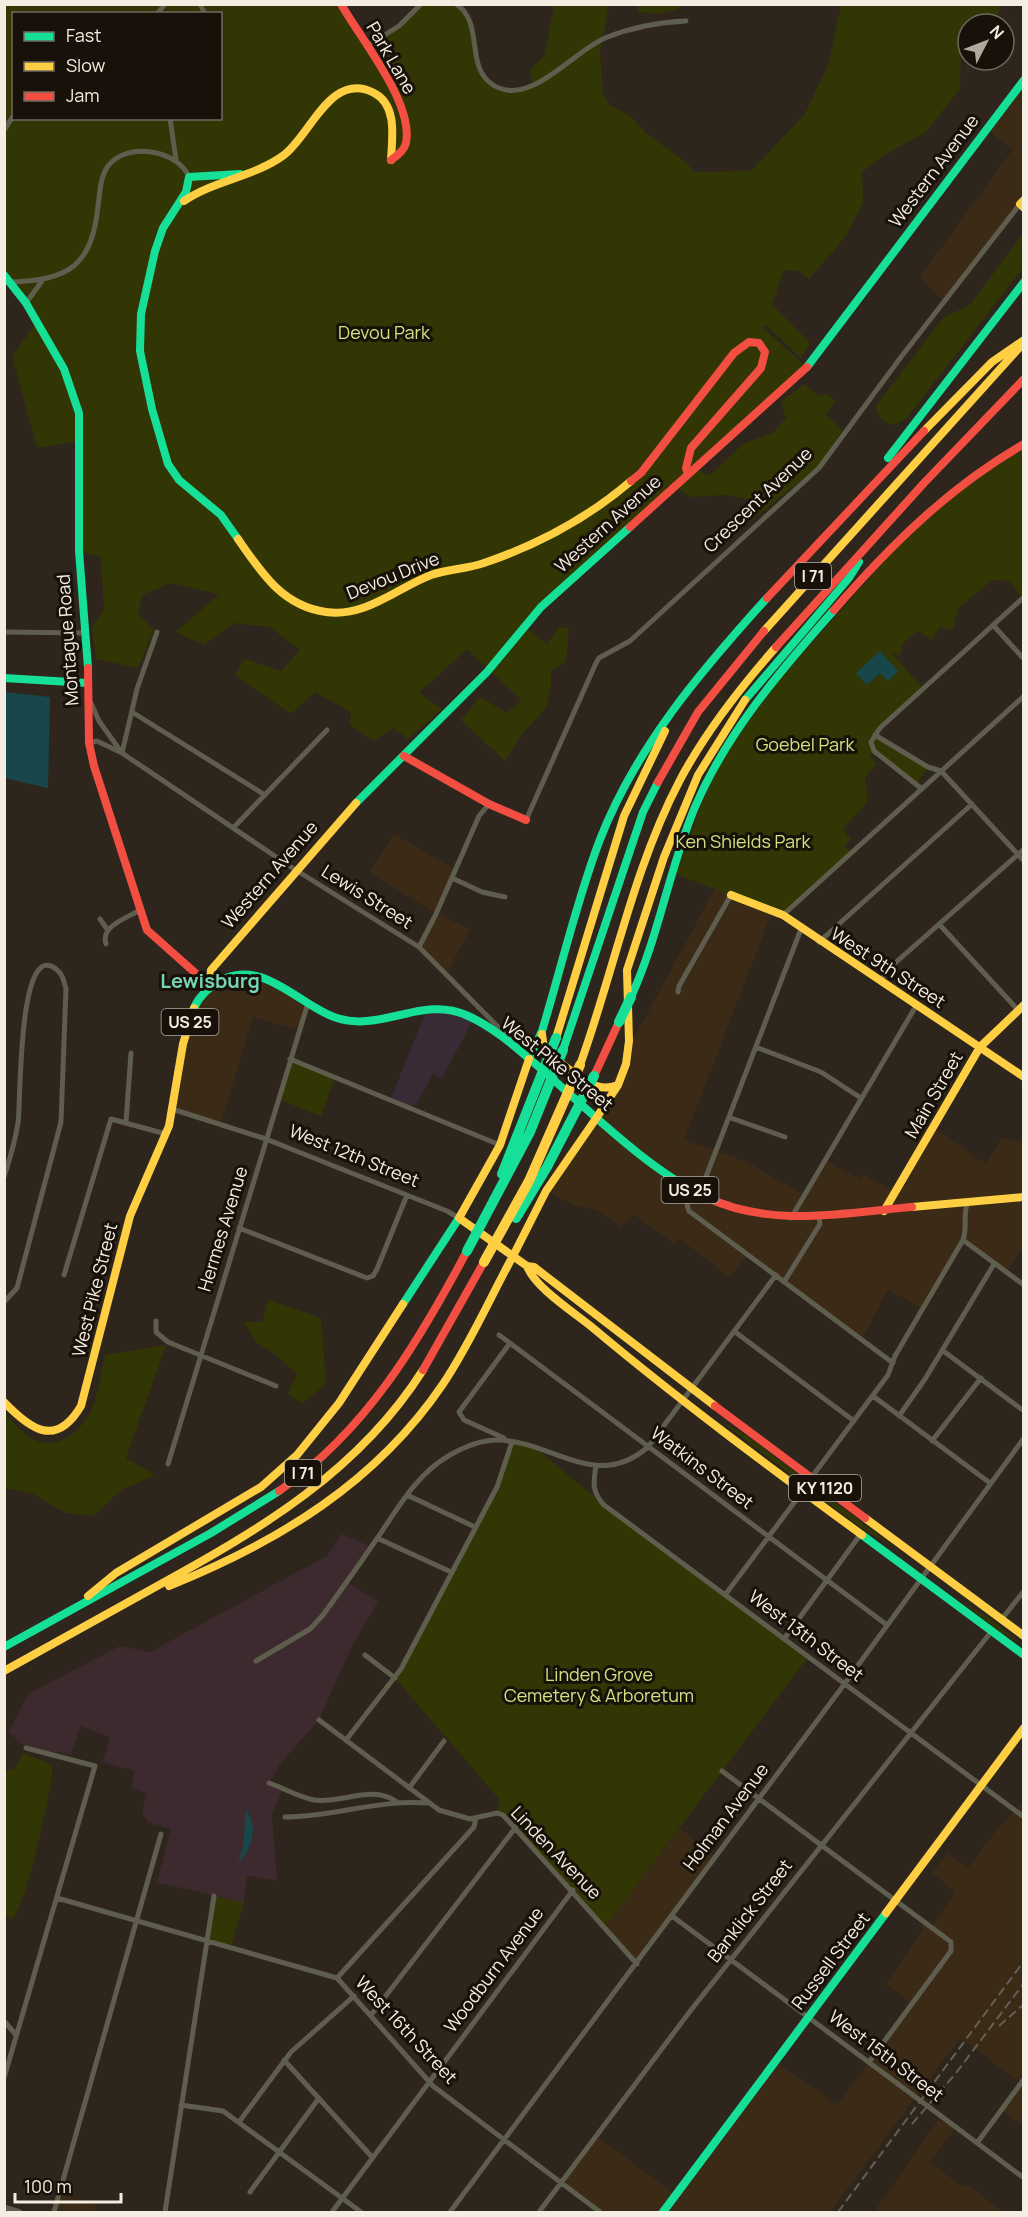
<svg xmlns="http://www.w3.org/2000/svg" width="1028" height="2217" font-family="Manrope,sans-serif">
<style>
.built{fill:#3b2a16}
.education{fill:#382b36}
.medical{fill:#3c2a2f}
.green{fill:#313604;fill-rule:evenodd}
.water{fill:#18474b}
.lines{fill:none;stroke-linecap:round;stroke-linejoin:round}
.street{stroke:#5f5d4d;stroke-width:5}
.fast{stroke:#16e098;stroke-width:8}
.slow{stroke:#ffcf43;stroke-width:8}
.jam{stroke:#f24e42;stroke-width:8}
.rail{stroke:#646054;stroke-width:2;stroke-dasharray:9 4.5;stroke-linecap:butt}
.street-bridge{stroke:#5f5d4d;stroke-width:5}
.fast-bridge{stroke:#16e098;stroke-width:10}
.slow-bridge{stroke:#ffcf43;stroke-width:10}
.labels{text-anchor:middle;stroke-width:6;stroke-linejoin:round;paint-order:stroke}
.shield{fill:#17110a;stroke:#b3aba1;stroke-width:1.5}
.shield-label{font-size:16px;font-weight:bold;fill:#f6ede2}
.street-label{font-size:18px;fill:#f6ede2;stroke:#17110a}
.park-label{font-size:18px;fill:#d1e182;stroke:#17110a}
.neighbourhood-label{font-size:20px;font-weight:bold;fill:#77d3b3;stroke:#17110a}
</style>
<rect width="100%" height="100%" fill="#2e261d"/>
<!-- built -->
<path class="built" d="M1023 80V200L944 301 920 277 1013 149 986 129Z
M394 834 456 870 437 914 471 929 446 973 419 947 436 914 370 872Z
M715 889 773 909 684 1140 747 1162 804 1195 825 1160 861 1180 863 1174 895 1192 933 1128 986 1164 1002 1138 1023 1141V1247L1006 1273 963 1240 922 1309 888 1289 862 1340 747 1255 729 1277 679 1238 675 1244 633 1214 621 1227 596 1210 575 1205 546 1191 613 1094 628 1049Z
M253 975 308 1003 299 1030 253 1017 221 1123 172 1109 193 1014 210 986Z
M1023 1802V2126L1001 2109 1020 2082 960 2038 830 2212H600L561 2183 596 2136 676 2195 776 2062 837 2105 912 2004 886 1984 923 1929 922 1921 933 1929 935 1921 956 1892 932 1873 947 1853 968 1868 995 1832Z
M680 1828 715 1857 637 1964 605 1927Z
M941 2116 956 2127 930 2163 961 2185H968L1003 2212H874Z
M59 2194 96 2205 94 2212H54Z"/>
<!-- education -->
<path class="education" d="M441 1008 473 1020 442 1078 433 1074 417 1103 411 1106 391 1098 427 1009Z"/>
<!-- medical -->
<path class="medical" d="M342 1534 371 1547 347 1582 378 1601 351 1648 319 1720 280 1764 270 1782 283 1788 272 1815 277 1881 247 1875 244 1903 157 1882 171 1829 147 1822 142 1812 147 1793 131 1788 135 1771 103 1762 110 1737 80 1726 71 1755 57 1751 55 1756 26 1748 9 1732 28 1694 120 1646 150 1652 327 1556Z"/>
<!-- green -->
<path class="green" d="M4 5H341L367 46 390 33 421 5H456L468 17 482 74 500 89 532 86 530 70 545 55 554 5H609L600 52 603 93 609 105 629 115 647 134 686 162 694 172 751 171 805 114 829 63 841 5H1002L993 24H968V44L961 46 960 89 925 133 889 152 862 172 863 203 846 236 809 279 799 271 784 270 772 305 810 343 801 358 766 325 762 327 807 367 694 469 710 475 743 444 774 432 786 418 781 402 805 384 818 396 827 394 835 401 826 414 842 431 819 466 757 516 755 500 724 495 690 497 675 485 525 627 547 644 559 627 569 628 566 662 551 670V688L546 708 522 734 505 761 461 720 480 697 507 713 522 701 467 649 419 693 442 709 408 739 393 728 374 741 349 724 351 712 315 692 291 714 235 675 245 659 281 671 300 650 270 627 235 623 204 645 176 632 219 594 171 583 142 595 138 614 154 630 138 668 96 659 92 628 104 610 101 557 79 551V441L37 448 12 356 37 322 5 275ZM14 14H220V118H14Z
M636 5H679L678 9 658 14 639 12Z
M1023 233V268L906 419 894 425C884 423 877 417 876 406L942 319C950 311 961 312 971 304Z
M1023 448V599L1009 581 992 580 958 609 953 630 939 627 933 640 917 631 903 643 900 656 892 653 923 689 880 728 879 735 928 767 917 783 873 752 870 757 877 763 865 778 868 801 843 829 851 840 844 846 852 852 783 915 676 874 700 807 721 761 774 685 900 544 950 495Z
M290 1059 335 1076 321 1116 278 1099Z
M268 1300 321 1318 326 1384 302 1403 288 1394 297 1374 276 1355 256 1342 244 1322H262Z
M166 1345 126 1458 155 1475 121 1490 94 1516 66 1513 31 1493 5 1488V1413C14 1424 26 1438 40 1442 65 1449 89 1422 95 1401 99 1386 102 1370 105 1355Z
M720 1421 746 1435 893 1546 867 1532Z
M514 1442 533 1446 608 1508 808 1657 605 1927 520 1832 497 1813 500 1800 395 1678 497 1487Z
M959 1600 988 1617 1023 1645 1002 1633Z
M23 1753 52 1765V1776C48 1803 27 1903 12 1920L5 1914V1771L15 1769Z
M214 1896 244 1903 231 1947 206 1940Z"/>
<!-- water -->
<path class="water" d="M880 651 898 671 888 681 880 673 867 685 856 673Z
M5 692 50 697 48 788 5 778Z
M246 1810C259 1826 252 1849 238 1864L243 1847Z"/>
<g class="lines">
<!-- street -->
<path class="street" d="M200 4 205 14
M456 4C485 23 464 66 493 85 530 108 572 52 605 38 630 28 659 22 686 21
M157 14 165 4
M367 46 399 26 421 4
M170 118 176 160
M4 130 14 115
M11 282C69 280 92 266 98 206 100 193 100 177 108 166 127 141 178 150 189 177
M26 303 42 281
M993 625 1024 659
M4 632 86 633
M91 703 99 721 122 753 291 867 419 947 510 1039
M132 712 265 795
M875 735 928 767 941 771
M89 743 97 741 122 753 137 689 157 632
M941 771 1024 861
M922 789 874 751 871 742 880 728 1024 597
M526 820 596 663 599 658 630 641 819 468 901 357 1020 204
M234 827 327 730
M452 878 482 892 505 897
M783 915 1024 696
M100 919 107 929
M939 924 1018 1010
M819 942 972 804
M106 944C100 926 127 918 140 910
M419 947 436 914 479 816 489 804
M880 981 894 964 1024 849
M678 992 679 986 731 895
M756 1047 821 1072 861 1098
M290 1059 500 1145
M172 1109 266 1139 447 1211 459 1218
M731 1118 785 1137
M126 1122 131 1053
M4 1177C10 1159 15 1141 18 1123 21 1108 17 938 56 969 63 974 64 982 66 989L61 1122 17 1288 4 1302
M692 1191 687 1205 689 1211 893 1363
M699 1195 801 929
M791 1218 916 1006
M239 1228 367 1278 373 1276 377 1269 407 1195
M963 1240 1024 1285
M64 1275 111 1119 166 1134
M784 1282 820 1224 819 1216
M156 1321V1332L168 1342 276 1386
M734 1331 854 1421
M499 1335 887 1625
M942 1350 1024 1411
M873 1396 990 1483
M899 1416 925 1379 994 1264
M504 1438 464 1420 459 1412 510 1343
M932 1441 981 1378
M168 1464 308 1003
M596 1466C593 1483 592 1492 604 1505L1024 1817
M811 1478 888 1375 895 1356 963 1240C968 1227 962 1214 968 1202
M407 1495 475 1527
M377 1538 451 1572
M725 1595 802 1492
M1001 1620 1024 1591
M784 1639 860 1535
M365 1655 395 1678
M256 1661 310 1629 323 1615C341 1590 359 1565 376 1540 397 1510 416 1474 450 1455 464 1447 481 1440 497 1440 553 1441 596 1492 648 1447L776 1275
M319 1720 439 1810 470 1819 497 1813 503 1815 637 1964
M346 1740 401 1669 497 1487 512 1442
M722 1771 951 1942V1951L869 2062
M269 1783C283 1788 299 1797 314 1800 341 1804 372 1784 397 1802
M409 1788 444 1741
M285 1817C333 1817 379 1799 429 1803
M57 1898 337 1978 433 2086 600 2212
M672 1916 898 2084
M337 1978 474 1827 476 1818
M371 2015 516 1827
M4 2021 16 2035
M284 2060 372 2157
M4 2078 95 1766 26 1748
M181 2105 223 2111 361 2212
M941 2116 1024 2178
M239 2122 291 2052 354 1996
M977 2143 1024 2079
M250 2192 319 2098
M4 2207 20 2212
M54 2212 161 1834
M165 2212 214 1896
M332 2212 573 1890
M450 2212 840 1690 1024 1438
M539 2212 691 2010 991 1632"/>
<!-- fast -->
<path class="fast" d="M4 275 26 303 64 369 79 413V551L88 668
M807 367 1024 80
M888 458 1024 282
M238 539 221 515 179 480 168 464 152 409 140 351 141 314 155 251 163 228 186 192 189 177 240 174
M4 678 87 683
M745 700 849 578 859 562
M356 803 487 672 541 607 630 527
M631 997C659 936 669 869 695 807 727 732 781 670 834 610
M194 1008C199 996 208 989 218 982 260 956 298 1004 334 1017 379 1034 422 995 466 1015 494 1027 518 1049 540 1068 590 1111 649 1171 708 1198
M563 1050 643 812 658 782
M529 1059 542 1031C561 969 576 903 599 842 635 748 700 672 767 598
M403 1304 459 1218
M862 1535 1024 1655
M4 1647 211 1533 279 1491
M663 2212 886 1913"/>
<!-- slow -->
<path class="slow" d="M1024 200 1020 204 1024 208
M184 201C215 180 254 177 284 155 310 136 331 70 374 93 398 105 392 139 391 160
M924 431 992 362 1024 340
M238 539C261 572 282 606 326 612 365 618 397 588 431 575 448 569 467 569 484 563 537 545 589 517 631 481
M764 631 1019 348
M731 895 783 915 1024 1077
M210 986 211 970 356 803
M542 1034 544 1049C564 1064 592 1097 618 1085
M556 1038 624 816 665 731
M529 1059 500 1145 459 1218 527 1266 534 1267 715 1406
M580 1065C614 971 633 869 680 780 706 731 740 688 776 647
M597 1117 618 1085 626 1064 629 1041 627 970 664 857 698 775 745 700
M912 1207 1024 1197
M884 1211 980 1047 1024 1005
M513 1256 546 1191 597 1117
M527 1266C535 1288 575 1313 593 1328 680 1401 771 1468 862 1535
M4 1402C31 1430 56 1448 81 1406L130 1216 169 1126 183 1044 194 1008
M865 1518 1024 1636
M169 1586C278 1542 376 1483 443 1384 470 1344 490 1298 513 1256
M88 1596 116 1573 261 1487 297 1455 339 1403 403 1304
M4 1671C56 1642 107 1614 159 1585 261 1529 359 1471 423 1370
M886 1913 1024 1728"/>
<!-- jam -->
<path class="jam" d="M341 4C360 38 414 103 406 143 404 151 397 156 391 160
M631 481 641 473 734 353 749 342 759 343 765 352 761 368 691 448 686 468 688 474
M630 527 807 367
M767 598 924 431
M834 610C891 545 949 487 1024 444
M776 647 924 483 1024 379
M88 668 89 743 94 766 147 930 210 986
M404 756 489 804 526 820
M658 782 698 712 764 631
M594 1076 619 1022
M708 1198C773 1228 843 1213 912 1207
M423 1370 484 1262
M715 1406 865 1518
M279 1491C366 1431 418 1343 467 1251"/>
<!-- rail -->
<path class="rail" d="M999 2026 1024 2004
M912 2124 956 2073 1024 1983
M838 2212 1024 1961"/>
<!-- street-bridge -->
<path class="street-bridge" d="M898 2084 941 2116"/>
<!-- fast-bridge -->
<path class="fast-bridge" d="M619 1022 631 997
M502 1174 556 1038
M516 1218 547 1167 594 1076
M467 1251 530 1132 563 1050"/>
<!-- slow-bridge -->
<path class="slow-bridge" d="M484 1262 529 1181 580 1065"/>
</g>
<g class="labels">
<!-- shield labels -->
<g class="shield">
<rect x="795" y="563" width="36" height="26" rx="4.5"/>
<rect x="161.5" y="1009" width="57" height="26" rx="4.5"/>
<rect x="661.5" y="1177" width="57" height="26" rx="4.5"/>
<rect x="285" y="1460" width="36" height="26" rx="4.5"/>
<rect x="789" y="1475" width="72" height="26" rx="4.5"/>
</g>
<g class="shield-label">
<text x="813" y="582">I 71</text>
<text x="190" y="1028">US 25</text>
<text x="690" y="1196">US 25</text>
<text x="303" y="1479">I 71</text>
<text x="825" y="1494">KY 1120</text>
</g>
<!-- street labels -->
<g class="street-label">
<text transform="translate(391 58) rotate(60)" y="6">Park Lane</text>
<text transform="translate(934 171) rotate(-53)" y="6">Western Avenue</text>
<text transform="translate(758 500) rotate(-44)" y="6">Crescent Avenue</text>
<text transform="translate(608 524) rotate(-42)" y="6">Western Avenue</text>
<text transform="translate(393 576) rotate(-22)" y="6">Devou Drive</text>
<text transform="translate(68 640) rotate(-94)" y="6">Montague Road</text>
<text transform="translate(270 875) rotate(-49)" y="6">Western Avenue</text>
<text transform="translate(367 897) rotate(32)" y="6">Lewis Street</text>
<text transform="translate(888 968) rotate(33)" y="6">West 9th Street</text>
<text transform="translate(557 1064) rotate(39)" y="6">West Pike Street</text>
<text transform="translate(934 1095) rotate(-60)" y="6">Main Street</text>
<text transform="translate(354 1156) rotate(22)" y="6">West 12th Street</text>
<text transform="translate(223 1229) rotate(-73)" y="6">Hermes Avenue</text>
<text transform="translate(95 1290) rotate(-76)" y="6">West Pike Street</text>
<text transform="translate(702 1468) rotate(37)" y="6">Watkins Street</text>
<text transform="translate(806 1636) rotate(37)" y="6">West 13th Street</text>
<text transform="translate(726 1817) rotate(-53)" y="6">Holman Avenue</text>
<text transform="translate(556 1853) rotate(46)" y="6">Linden Avenue</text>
<text transform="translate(750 1911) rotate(-52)" y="6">Banklick Street</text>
<text transform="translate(831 1961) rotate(-53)" y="6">Russell Street</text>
<text transform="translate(494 1970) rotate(-53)" y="6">Woodburn Avenue</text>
<text transform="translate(406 2030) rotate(47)" y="6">West 16th Street</text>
<text transform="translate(886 2056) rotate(37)" y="6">West 15th Street</text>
</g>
<!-- park labels -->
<g class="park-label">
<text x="384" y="339">Devou Park</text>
<text x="805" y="751">Goebel Park</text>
<text x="743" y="848">Ken Shields Park</text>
<text x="599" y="1681">Linden Grove<tspan x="599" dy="21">Cemetery &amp; Arboretum</tspan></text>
</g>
<!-- neighbourhood labels -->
<g class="neighbourhood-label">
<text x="210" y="988">Lewisburg</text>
</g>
</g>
<!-- border -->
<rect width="1028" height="2217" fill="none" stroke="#f6ede2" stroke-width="12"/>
<!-- legend -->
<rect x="12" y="12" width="210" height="108" fill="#17110a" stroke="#706960" stroke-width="1.5"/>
<rect x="24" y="32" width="30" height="9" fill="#16e098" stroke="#706960" stroke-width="1.5"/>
<text x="66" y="42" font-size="18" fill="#f6ede2">Fast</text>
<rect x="24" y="62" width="30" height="9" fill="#ffcf43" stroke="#706960" stroke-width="1.5"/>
<text x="66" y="72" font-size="18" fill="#f6ede2">Slow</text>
<rect x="24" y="92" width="30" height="9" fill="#f24e42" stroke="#706960" stroke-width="1.5"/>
<text x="66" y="102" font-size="18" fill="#f6ede2">Jam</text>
<!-- north arrow -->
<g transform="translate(986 42) rotate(48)"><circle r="28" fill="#17110a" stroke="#706960" stroke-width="1.5"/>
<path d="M0-4.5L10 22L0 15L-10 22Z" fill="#b0a79d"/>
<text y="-9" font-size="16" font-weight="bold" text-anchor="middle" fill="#f6ede2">N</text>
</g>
<!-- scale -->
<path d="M15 2193v9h106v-9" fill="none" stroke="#f6ede2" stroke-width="3"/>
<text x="24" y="2193" font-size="18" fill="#f6ede2" stroke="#17110a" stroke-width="4.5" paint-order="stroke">100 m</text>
</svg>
